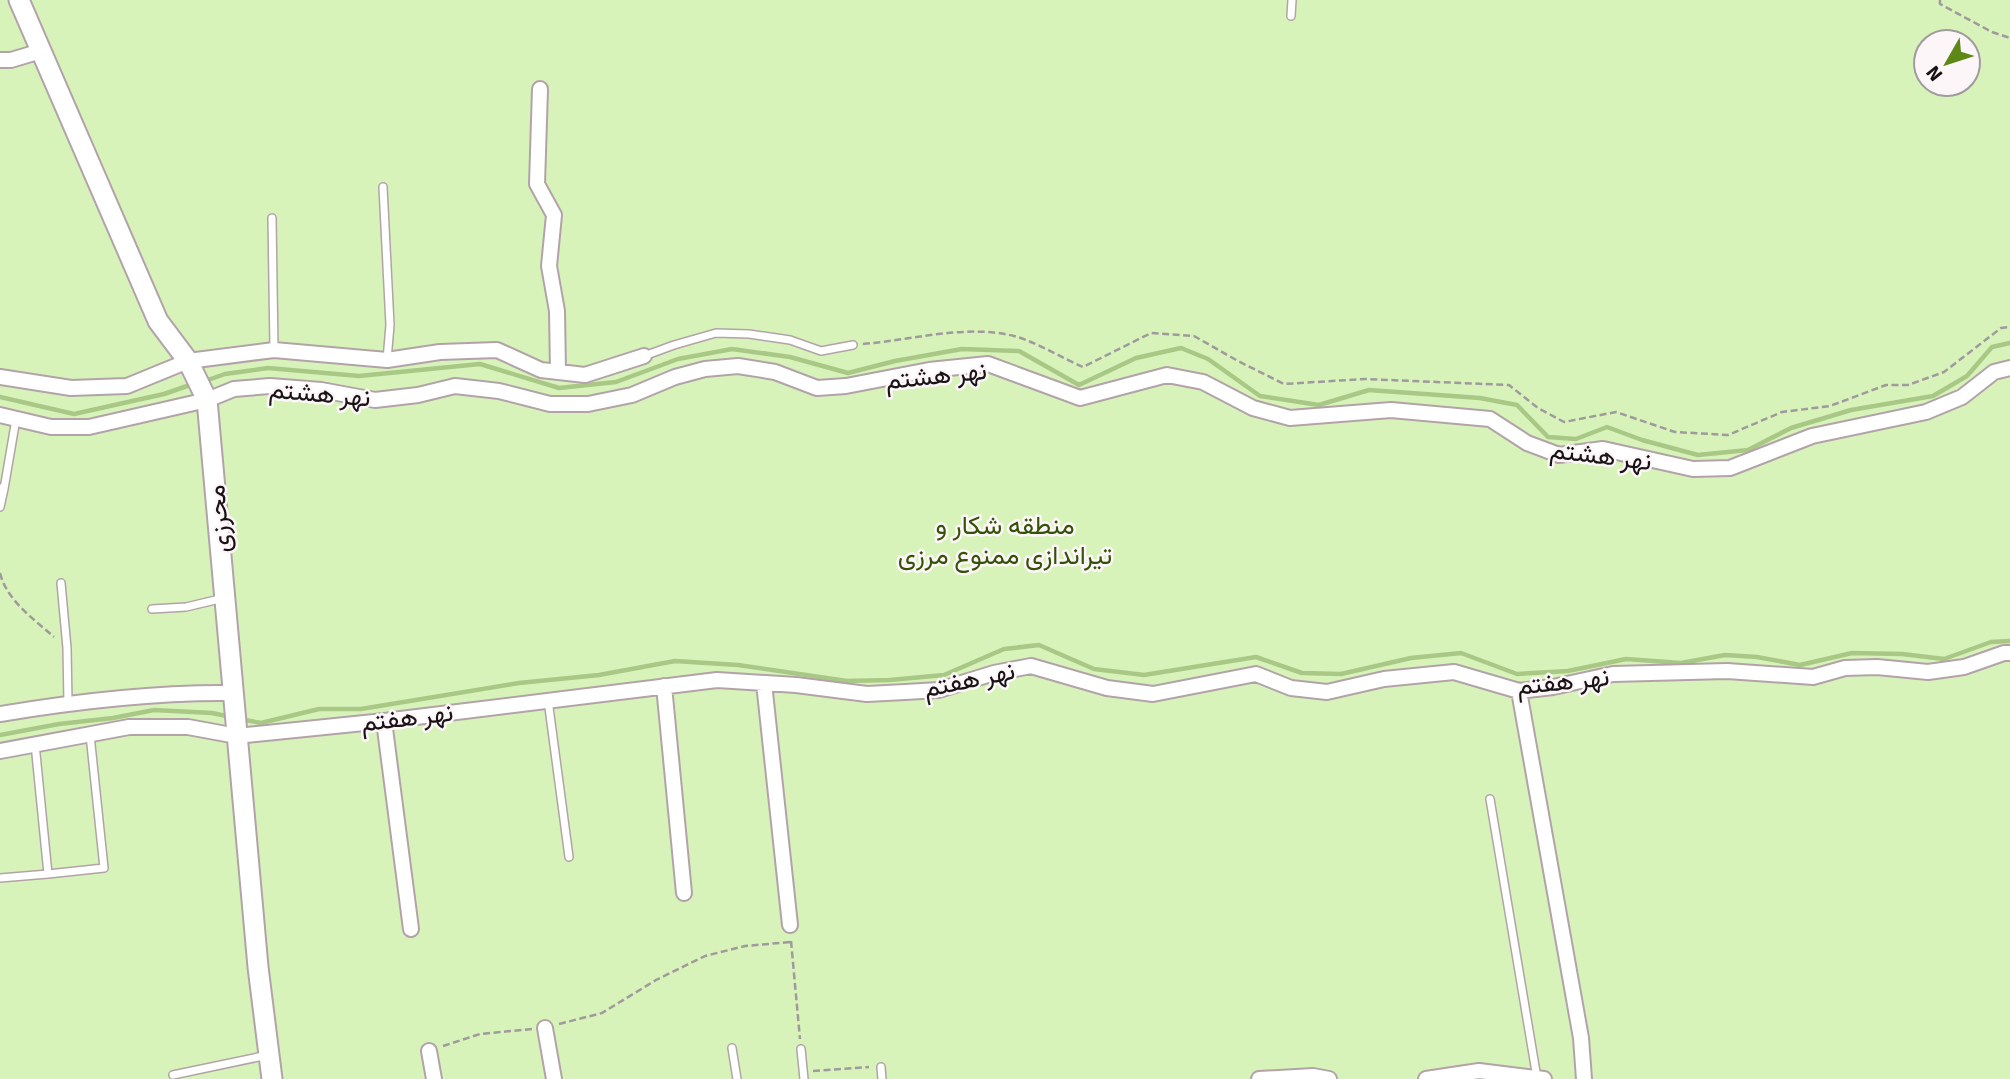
<svg xmlns="http://www.w3.org/2000/svg" width="2010" height="1079" font-family="Signika,Vazirmatn,sans-serif">
<style>
.green{fill:#d7f3ba;fill-rule:evenodd}
.lines{fill:none;stroke-linecap:round;stroke-linejoin:round}
.stream{stroke:#a9c886;stroke-width:4.5}
.lane-casing{stroke:#b3a3a9;stroke-width:10}
.street-casing{stroke:#b3a3a9;stroke-width:18}
.secondary-casing{stroke:#b3a3a9;stroke-width:23}
.path{stroke:#a19a9d;stroke-width:2.5;stroke-dasharray:7 3.5;stroke-linecap:butt}
.lane{stroke:#fff;stroke-width:7}
.street{stroke:#fff;stroke-width:14}
.secondary{stroke:#fff;stroke-width:19}
.labels{text-anchor:middle;stroke-width:5;stroke-linejoin:round;paint-order:stroke}
.street-label{font-size:26px;fill:#181215;stroke:#fdf6f9}
.park-label{font-size:26px;fill:#355107;stroke:#fdf6f9}
</style>
<rect width="100%" height="100%" fill="#fdf6f9"/>
<!-- green -->
<path class="green" d="M0 0H2010V1079H0ZM1926 42H1968V84H1926Z"/>
<g class="lines">
<!-- stream -->
<path class="stream" d="M205 381 225 374 268 368 359 376 480 364 559 388 616 382 678 359 732 349 790 357 848 373 895 361 962 349 1019 351 1079 385 1136 358 1181 348 1208 359 1260 396 1319 405 1369 390 1480 398 1517 405 1548 437 1576 439 1607 427 1642 440 1698 455 1748 450 1791 428 1851 410 1933 396 1967 376 1992 347 2010 343
M0 397 74 414 164 394 193 384
M240 719 261 723 319 709H361L519 683 599 675 675 661 738 665 847 681 890 680 944 675 1004 649 1039 645 1094 669 1144 675 1256 657 1302 673 1341 674 1411 658 1461 653 1517 674 1568 671 1626 659 1681 663 1725 655 1757 657 1800 665 1852 653 1902 654 1944 659 1991 642 2010 641
M0 735 59 724 113 718 154 710 212 713 231 717"/>
<defs>
<path id="lane" d="M1291 16 1292 0
M383 187 390 325 387 360
M272 218 274 349
M644 356 674 345 716 333 749 334 790 340 821 351 853 345
M0 488 4 489 16 419
M0 507 4 489
M61 583 67 648 68 703
M152 609 186 607 224 598
M548 700 569 857
M1490 799 1537 1078
M48 874 104 868 90 735
M0 878 48 874 35 744
M732 1048 737 1079
M801 1049 804 1079
M881 1067 882 1079
M173 1075 268 1055"/>
<path id="street" d="M0 60H11L41 51
M540 89 537 184 554 215 549 266 557 311 558 372
M0 377 71 388 127 386 188 361 274 350 387 360 440 352 497 350 541 370 585 375 644 356
M0 415 51 427H89L207 400 234 389 270 386 321 390 375 400 418 395 455 386 499 391 550 404H588L632 395 675 377 705 369 738 366 775 372 817 388 846 386 929 370 988 364 1080 398 1167 375 1203 382 1253 408 1290 418 1391 410 1490 419 1527 443 1559 455 1603 449 1693 469 1730 468 1812 436 1926 412 1962 397 1994 372 2010 368
M764 683 790 925
M664 686 684 893
M1519 691 1581 1038 1584 1079
M0 714C78 701 154 692 233 693
M384 721 411 929
M0 751 129 727H188L237 736 384 721 717 680 796 685 867 694 905 692 939 690 994 673 1031 666 1107 688 1153 694 1256 674 1291 688 1327 692 1384 679 1454 672 1519 691 1553 687 1613 674 1727 671 1813 677 1845 668 1877 667 1928 672 1964 667 2004 653H2010
M545 1028 554 1079
M429 1051 434 1079
M1259 1079 1313 1076 1329 1079
M1426 1079 1479 1071 1544 1079"/>
<path id="secondary" d="M19 0 158 321 188 361 207 400 258 967 272 1079"/>
</defs>
<!-- lane casing -->
<use href="#lane" class="lane-casing"/>
<!-- street casing -->
<use href="#street" class="street-casing"/>
<!-- secondary casing -->
<use href="#secondary" class="secondary-casing"/>
<!-- path -->
<path class="path" d="M1940 0V4L1992 32 2010 38
M863 344C912 340 966 324 1014 336 1036 342 1062 358 1083 367L1151 333 1194 336 1238 361 1284 384 1365 379 1509 385 1538 408 1564 422 1616 412 1675 432 1728 435 1782 412 1830 406 1886 385H1908L1944 372 2001 328 2010 327
M0 573C7 601 34 619 54 637
M791 941 800 1039
M559 1024 602 1013 656 980 705 956 745 946 791 942
M443 1046 480 1034 532 1029
M813 1071 869 1067"/>
<!-- lane -->
<use href="#lane" class="lane"/>
<!-- street -->
<use href="#street" class="street"/>
<!-- secondary -->
<use href="#secondary" class="secondary"/>
</g>
<g class="labels">
<!-- street labels -->
<g class="street-label">
<text transform="translate(936 375) rotate(-6)" y="9">نهر هشتم</text>
<text transform="translate(320 393) rotate(5)" y="9">نهر هشتم</text>
<text transform="translate(1601 455) rotate(7)" y="9">نهر هشتم</text>
<text transform="translate(218 519) rotate(-95)" y="9">محرزی</text>
<text transform="translate(969 679) rotate(-12)" y="9">نهر هفتم</text>
<text transform="translate(1563 681) rotate(-6)" y="9">نهر هفتم</text>
<text transform="translate(407 717) rotate(-7)" y="9">نهر هفتم</text>
</g>
<!-- park labels -->
<g class="park-label">
<text x="1005" y="534">منطقه شکار و<tspan x="1005" dy="30">تیراندازی ممنوع مرزی</tspan></text>
</g>
</g>
<!-- north arrow -->
<g transform="translate(1947 63) rotate(231)"><circle r="33" fill="#fdf6f9" stroke="#a19b9e" stroke-width="2"/>
<path d="M0-5L12 26L0 18L-12 26Z" fill="#5d8816"/>
<text y="-10" font-size="19" font-weight="bold" text-anchor="middle" fill="#181215">N</text>
</g>
</svg>
